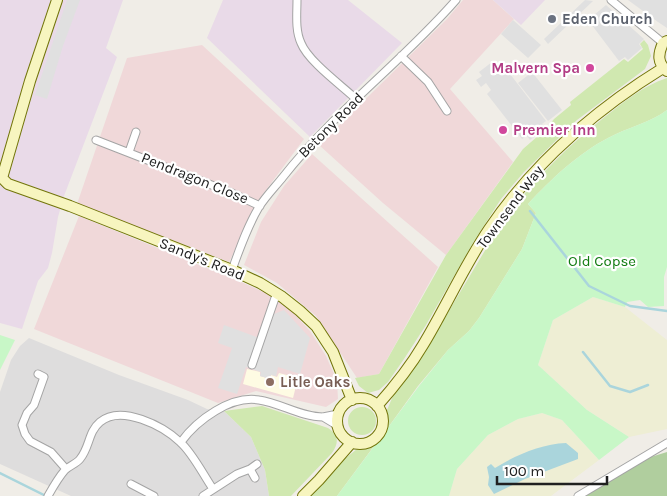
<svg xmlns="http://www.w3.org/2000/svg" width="667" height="496" font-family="Karla,sans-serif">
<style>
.residential{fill:#dedddd}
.commercial{fill:#f0d8d9}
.industrial{fill:#e9dae8}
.education{fill:#fefbe3}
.farmland{fill:#eeeed4}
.grass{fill:#d0e8b0}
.forest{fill:#b0ce9e}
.park{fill:#c8f7c7}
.parking{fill:#e0e0e0}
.water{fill:#aad5dc}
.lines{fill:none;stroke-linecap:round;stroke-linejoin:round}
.stream{stroke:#aad5dc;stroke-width:2.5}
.street-casing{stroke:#a4a4a4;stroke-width:9}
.secondary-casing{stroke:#72750a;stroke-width:12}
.street{stroke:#fff;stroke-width:7}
.secondary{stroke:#f7f5bf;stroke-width:10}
.worship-dot{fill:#6b7280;stroke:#fff;stroke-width:2}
.hotel-dot{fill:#d1479c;stroke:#fff;stroke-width:2}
.education-dot{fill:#8d6e63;stroke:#fff;stroke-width:2}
.labels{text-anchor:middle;stroke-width:4.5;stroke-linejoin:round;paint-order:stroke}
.worship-label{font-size:15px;font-weight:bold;fill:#5b616d;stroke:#fff;text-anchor:start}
.hotel-label{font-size:15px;font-weight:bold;fill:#b23c85;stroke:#fff;text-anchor:end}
.street-label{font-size:15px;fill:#202020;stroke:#fff}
.park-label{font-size:15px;fill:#117c11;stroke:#fff}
.education-label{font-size:15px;font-weight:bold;fill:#785e54;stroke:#fff;text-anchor:start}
</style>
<rect width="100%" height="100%" fill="#f0ede7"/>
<!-- residential -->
<path class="residential" d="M29 338 119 375 188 400 207 409 224 411 251 437 265 470 269 496H71L0 464V392L11 360 20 346Z"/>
<!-- commercial -->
<path class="commercial" d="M463 0H493L514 19 450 89 513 162 446 255 383 203 319 145 447 19Z
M202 45 304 139 263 194 229 262 77 204 127 58Z
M312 154 438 267 379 374 357 378 316 316 277 283 244 265 261 222 284 186Z
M79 216 241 282 282 300 310 331 326 356 337 381 338 399 326 407 256 391 218 403 34 329Z"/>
<!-- industrial -->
<path class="industrial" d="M0 0H123L106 48 117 57 64 196 58 217 52 253 48 268 38 281 22 329 0 323Z
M223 0H348L402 43 310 137 207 38Z
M493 0H545L521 25Z"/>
<!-- education -->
<path class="education" d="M247 369 260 372V376L270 379 271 375 277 377 279 373 298 378 293 398 243 384Z"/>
<!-- farmland -->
<path class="farmland" d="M593 297 625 307 667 340V429L629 437 587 410 538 365 553 320Z
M542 413 562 420 599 460 551 496H449L457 469 488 435 518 419Z"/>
<!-- grass -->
<path class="grass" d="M644 40 648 45 651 56 645 69 577 120 524 172 501 199 474 241 426 325 404 359 388 382 379 390 368 393 359 386 355 378 379 374 446 255 523 149 546 129 554 119 571 105 570 102 624 59 628 62 643 49 640 44Z
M667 78V110C652 122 626 128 608 138 579 153 551 179 528 204L536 213 522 249 479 318 469 331 448 350 418 386 387 429V410L393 396 425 351 502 222C532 182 566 147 606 116 625 101 643 86 667 78Z
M262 406 328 428C339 435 339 443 332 453L291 496H269L265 470 251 437 224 411Z
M348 421a14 14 0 1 1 28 0a14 14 0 1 1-28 0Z
M376 441 377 442 337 496H308L342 461 357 449Z"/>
<!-- forest -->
<path class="forest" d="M667 452V496H586L641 460Z"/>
<!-- park -->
<path class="park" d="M667 110V267L664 277V306L648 307 640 300 627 302 625 307 593 297 553 320 538 365 587 410 629 437 599 460 562 420 542 413 518 419 488 435 457 469 449 496H337L419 386 448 350 469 331 479 318 522 249 536 213 528 204C551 179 579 153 608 138 626 128 652 122 667 110Z
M0 335 15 340 0 370Z"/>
<!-- parking -->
<path class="parking" d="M67 0H80L63 46 47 99 35 95Z
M585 0 593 1 548 44 544 39Z
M628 0H667V28L658 22Z
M606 5 644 39 639 44 642 48 628 60 625 57 619 61 588 20Z
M513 20 541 45 528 58 501 34Z
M492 62 500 69 504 66 546 121 542 124 545 129 530 140 527 136 522 139 487 94 491 90 486 83 481 87 476 80 482 76 479 72Z
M532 72 562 110 548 121 518 83Z
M284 310 310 338 300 374 278 367 276 376 271 375 270 379 260 376 261 372 246 367 237 394 218 388 232 348 218 343 224 325 265 340 274 314Z"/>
<!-- water -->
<path class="water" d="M566 443 578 453V459L525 479 494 494 488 485 489 477 487 467 491 464 495 468C516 455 541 444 566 443Z"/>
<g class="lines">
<!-- stream -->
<path class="stream" d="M530 211 589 286 630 306 667 311
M583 352 610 386 630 392 648 385
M0 473 46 496"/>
<defs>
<path id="street" d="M297 0C297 14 295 30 301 43 308 61 341 85 356 99
M611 0 663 43
M401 56 428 82 447 111
M96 140 232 193 260 206
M129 152 136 132
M232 270C240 248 247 227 259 207 266 196 275 187 283 177 334 112 402 62 456 0
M252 365 275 298 281 296
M38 374 44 377 34 405 27 413 22 425 25 434 30 441 51 452 66 469
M323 417 338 426
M181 442C197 420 231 395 259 400 280 403 301 417 323 417 328 416 333 415 338 414
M250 469 255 478
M131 484 154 496
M48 496C53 487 58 478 65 470 69 466 76 464 80 459 90 447 88 432 100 422 121 404 163 426 180 442 192 452 204 476 213 489
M203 496 237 474 250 469 257 464
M578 496 667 443"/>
<path id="secondary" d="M57 0 30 81 2 178 8 184 70 206 232 270 260 283 281 296 300 311 316 326 333 352 352 400
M667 41 663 43C658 54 657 63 667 71
M337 421a23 23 0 1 1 46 0a23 23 0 1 1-46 0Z
M377 406C394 387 410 367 423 345 446 307 464 266 489 229 534 163 595 110 663 68
M303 496 319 480 352 442"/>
</defs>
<!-- street casing -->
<use href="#street" class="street-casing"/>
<!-- secondary casing -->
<use href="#secondary" class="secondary-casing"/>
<!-- street -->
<use href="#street" class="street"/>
<!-- secondary -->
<use href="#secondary" class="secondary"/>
</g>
<!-- markers -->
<circle class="worship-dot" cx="552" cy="19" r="5"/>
<g class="hotel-dot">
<circle cx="590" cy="68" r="5"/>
<circle cx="503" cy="130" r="5"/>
</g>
<circle class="education-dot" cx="270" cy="382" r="5"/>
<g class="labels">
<!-- worship labels -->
<g class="worship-label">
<text x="562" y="24">Eden Church</text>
</g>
<!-- hotel labels -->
<g class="hotel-label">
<text x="580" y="73">Malvern Spa</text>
<text x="513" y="135" text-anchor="start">Premier Inn</text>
</g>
<!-- street labels -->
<g class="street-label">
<text transform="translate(331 125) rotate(-45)" y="5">Betony Road</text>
<text transform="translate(195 178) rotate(22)" y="5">Pendragon Close</text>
<text transform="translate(510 207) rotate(-53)" y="5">Townsend Way</text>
<text transform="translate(202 259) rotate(22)" y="5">Sandy's Road</text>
</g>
<!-- park labels -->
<g class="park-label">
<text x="602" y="266">Old Copse</text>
</g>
<!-- education labels -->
<g class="education-label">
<text x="280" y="387">Litle Oaks</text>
</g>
</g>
<!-- scale -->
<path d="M497 476v8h110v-8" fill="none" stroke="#202020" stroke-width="2.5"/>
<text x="504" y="476" font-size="15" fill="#202020" stroke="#ffffff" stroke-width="4" paint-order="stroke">100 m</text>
</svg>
